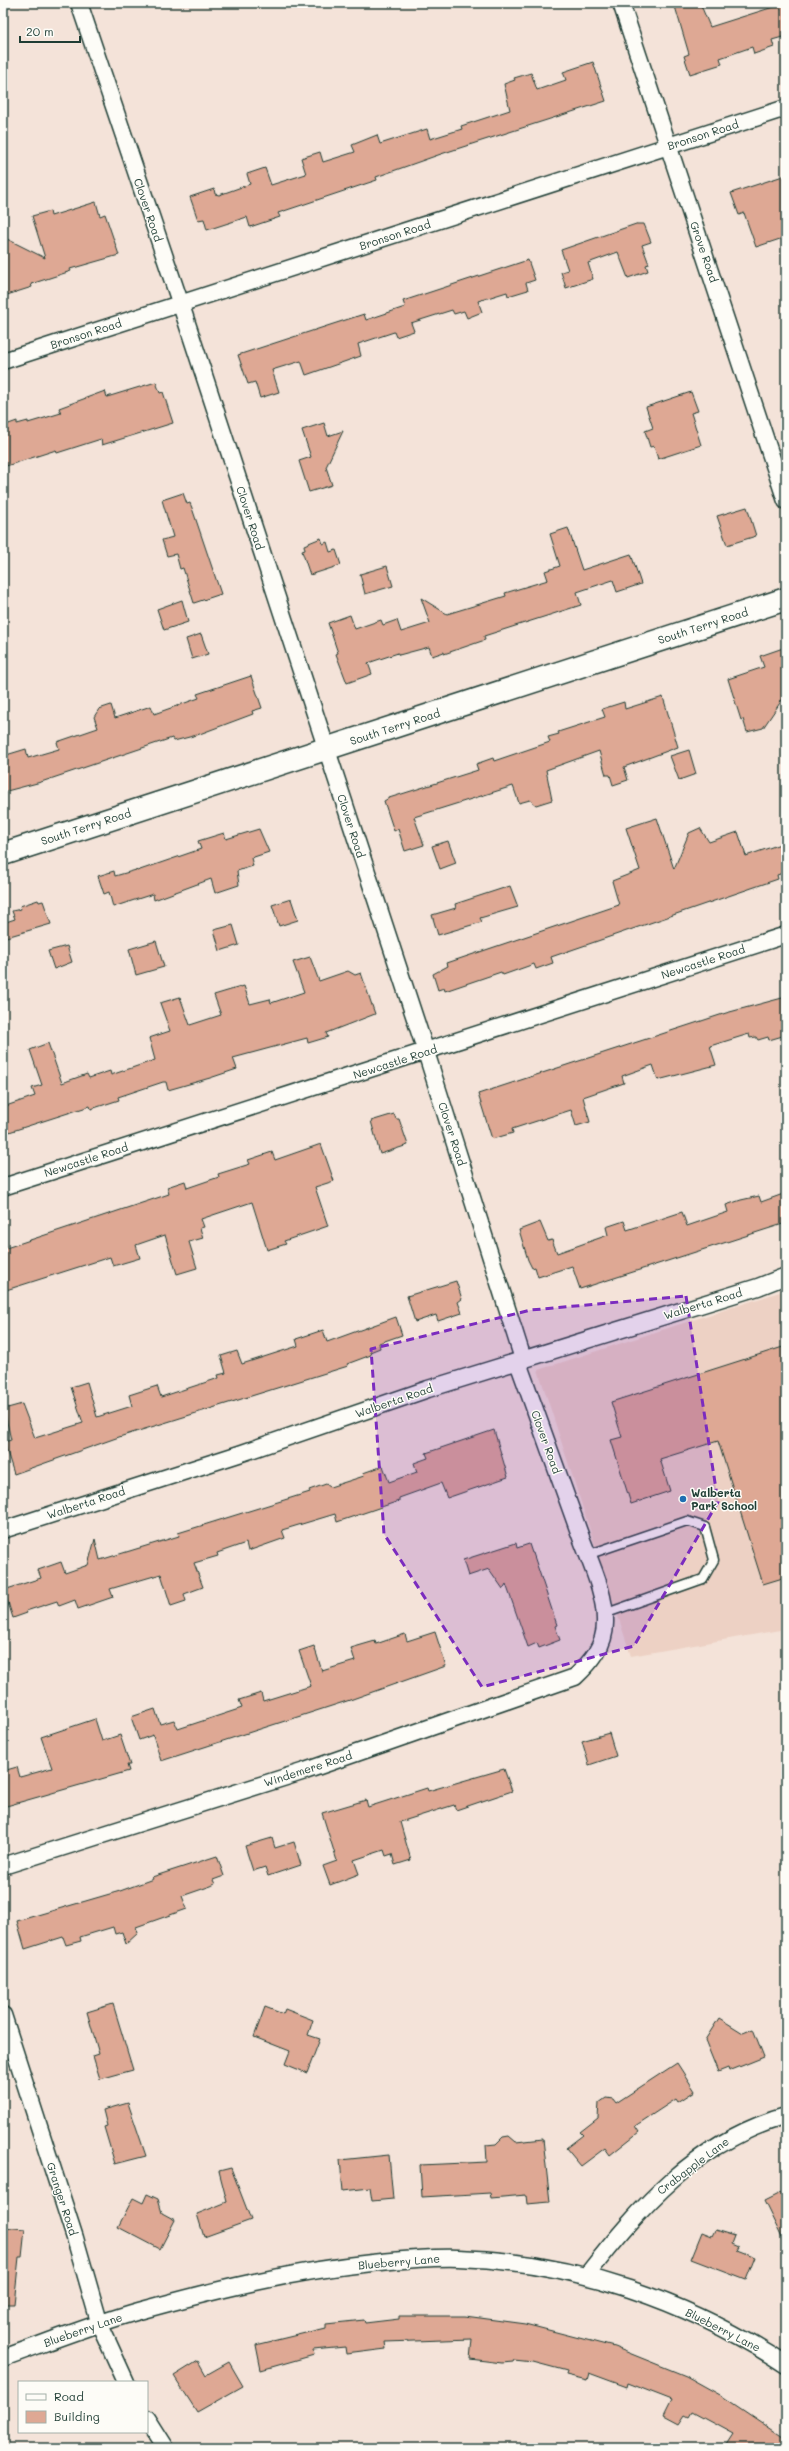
<svg xmlns="http://www.w3.org/2000/svg" width="789" height="2451" font-family="Mali,sans-serif">
<style>
.built{fill:#edd1c4}
.building{fill:#dea894;stroke:#1f3d34}
.lines{fill:none;stroke-linecap:round;stroke-linejoin:round}
.lane-casing{stroke:#1f3d34;stroke-width:11}
.street-casing{stroke:#1f3d34;stroke-width:19}
.secondary-casing{stroke:#1f3d34;stroke-width:25}
.lane{stroke:#fdfcf7;stroke-width:8}
.street{stroke:#fdfcf7;stroke-width:16}
.secondary{stroke:#fdfcf7;stroke-width:22}
.marked{fill:#7b2cbf;fill-opacity:0.2;stroke:#7b2cbf;stroke-width:3;stroke-dasharray:8 5;stroke-linejoin:round}
.poi-dot{fill:#1f6fb2;stroke:#fdfcf7;stroke-width:1.5}
.labels{text-anchor:middle;stroke-width:3;stroke-linejoin:round;paint-order:stroke}
.street-label{font-size:11px;fill:#1f3d34;stroke:#fdfcf7}
.poi-label{font-size:11px;font-weight:bold;fill:#1f3d34;stroke:#fdfcf7;text-anchor:start}
</style>
<rect width="100%" height="100%" fill="#f4e3d9"/>
<filter id="ink" filterUnits="userSpaceOnUse"><feTurbulence type="fractalNoise" baseFrequency=".025" numOctaves="2"/><feDisplacementMap in="SourceGraphic" scale="8" xChannelSelector="R" yChannelSelector="G"/><feConvolveMatrix kernelMatrix="1 2 1 2 8 2 1 2 1" color-interpolation-filters="sRGB"/></filter>
<g filter="url(#ink)">
<!-- built -->
<path class="built" d="M786 1290V1629L631 1656 538 1370Z"/>
<!-- building -->
<path class="building" d="M674 3H700L710 27 786 3V36L772 40 774 47 754 54 752 47 720 58 722 64 690 74 684 56 689 54Z
M593 62 606 101 441 154 376 177 377 180 278 213 280 217 250 227 247 217 207 230 204 219 198 220 190 197 214 189 215 194 219 195 250 184 247 174 265 168 271 185 306 174 301 158 320 152 323 162 355 152 352 145 377 135 380 144 427 129 430 139 462 129 461 126 510 110 504 84 515 80 514 78 531 73 537 90 566 80 563 72Z
M786 175V237L756 247 744 213 739 215 731 193Z
M96 202 100 216 105 214 119 255 70 269 71 271 31 284 32 287 7 295 3 284V237L45 258 32 216 50 211 51 216Z
M636 224H644L651 242 642 245 649 264 646 265 648 271 628 278 618 252 588 263 593 279 566 288 561 272 568 270 561 250Z
M528 260 535 280 526 283 528 290 508 296 507 292 478 301 482 312 467 318 464 311 454 314 452 310 411 323 414 331 396 337 394 332 358 344 361 356 306 375 301 361 272 370 279 392 260 398 255 382 248 384 238 355 364 314 366 320 405 307 403 301Z
M156 382 160 393 163 392 173 423 102 445 101 439 57 453 56 450 3 467V426L17 421V424L28 421V423L61 413 59 408 105 391 107 397Z
M691 392 698 411 691 413 701 445 658 459 654 446 650 447 645 431 653 428 646 407Z
M324 423 328 436 343 431 326 467 332 485 309 492 299 461 311 457 302 430Z
M183 493 187 504 190 503 192 508 221 594 194 603 183 568 180 569 176 554 167 556 162 540 173 537 162 500Z
M747 507 756 536 727 545 717 516Z
M568 528 582 570 631 554 641 584 617 592 613 580 577 592 581 605 484 636 485 640 444 654V652L432 656 429 647 399 655 398 653 368 663 372 674 347 683 336 654 338 653 328 623 350 615 355 629 381 620 383 625 397 620 401 632 430 623 421 598 447 614 506 596 505 593 548 580 545 571 560 566 550 534Z
M321 538 323 544 327 542 330 552 336 550 341 565 310 575 302 551 305 550 304 545Z
M387 566 393 586 365 594 360 574Z
M182 600 188 622 164 630 157 609Z
M201 634 208 654 192 659 186 639Z
M786 647V694L763 728 747 732 743 719 741 720 728 679 764 667 760 656Z
M251 676 262 708 252 711 253 714 197 735 174 741 172 738 41 782 3 792V756L26 749 28 758 59 749 57 742 98 728 94 717 99 709 111 705 115 718 151 706 154 714 199 698 197 694Z
M663 697 678 747 624 767 628 780 613 785 610 775H606L599 751 546 770 552 800 536 805 530 800 519 803 513 786 414 817 424 845 405 851 398 829 394 831 384 801 389 798 475 771 478 770 476 764 493 758 494 761 550 742 548 737 559 734 558 732 605 717 602 709 624 702 625 709Z
M689 750 696 774 679 780 670 756Z
M657 818 674 869 689 833 700 828 709 842 738 832 746 856 786 842V872L777 875 778 879 551 957 553 963 536 969 534 964 503 975 501 972 445 991 444 988 438 990 433 974 448 966 447 963 619 905 612 881 640 870 626 828Z
M259 829 269 852 251 858 253 866 237 871 239 885 215 893 211 879 154 900 153 894 113 907 109 892 104 894 98 876 114 871 115 876 136 870 137 871 201 849 198 841 224 833 226 839Z
M448 841 456 863 440 869 432 846Z
M510 886 518 907 480 918 482 922 438 935 432 915 456 908 455 904Z
M291 899 298 920 279 926 272 905Z
M38 900 39 902 43 901 51 924 3 938V923L15 919 12 911 21 909 20 906Z
M233 925 239 945 220 951 214 930Z
M156 941 164 967 136 975 129 949Z
M67 946 72 962 54 969 48 951Z
M310 957 319 981 348 971 355 975 361 973 375 1014 326 1033 328 1037 308 1043 307 1038 233 1058 237 1069 210 1078 168 1090 166 1082H163L118 1097 119 1100 91 1109 90 1106 3 1134V1107L35 1096 32 1088 42 1085 30 1050 48 1043 62 1083 87 1074 89 1078 110 1071 111 1075 155 1060 149 1038 170 1031 160 1003 180 997 190 1025 221 1015 214 995 244 986 250 1004 270 999 271 1003 304 992 293 962Z
M786 997V1035L769 1040 768 1037 758 1040 756 1037 750 1038 749 1034 710 1046 716 1065 658 1080 653 1065 622 1076 624 1083 583 1097 590 1122 576 1126 571 1110 512 1129 513 1133 492 1139 478 1094 726 1013Z
M394 1114 396 1119H399L408 1145 380 1154 371 1121Z
M321 1144 334 1181 315 1187 328 1226 284 1241 286 1244 267 1250 252 1202 201 1219 204 1227 200 1228 203 1238 189 1242 197 1268 177 1274 165 1235 136 1245 140 1258 113 1266 110 1257 3 1291V1249L169 1194 167 1187 185 1181 187 1188 219 1177 218 1174 250 1164 248 1160 272 1152 275 1160Z
M786 1193V1223L580 1289 572 1266 538 1277 535 1267 532 1268 528 1260 519 1230 540 1222 548 1241 552 1240 557 1253 608 1235 606 1227 624 1221 627 1230 682 1212 687 1226 728 1212 726 1205 741 1200 759 1196 761 1202Z
M456 1281 462 1299 458 1302 462 1313 438 1321 436 1315 415 1322 407 1296Z
M396 1317 402 1335 379 1343 380 1348 370 1352 371 1355 347 1364 348 1366 119 1437 14 1474 4 1442 11 1440 4 1409 22 1404 35 1438 83 1423 71 1387 87 1382 97 1417 132 1406 129 1395 157 1386 161 1397 219 1378 218 1375 226 1373 221 1356 237 1351 242 1364 298 1346 296 1339 323 1330 327 1342Z
M786 1346V1577L763 1584 718 1441 660 1459 670 1491 631 1504 611 1440 622 1437 611 1402Z
M494 1430 508 1477 447 1498 441 1483 399 1498V1501L337 1522 335 1514 282 1530 285 1538 248 1551 246 1543 217 1553 218 1556 194 1563 203 1587 184 1594 186 1601 171 1606 161 1574 110 1589 113 1597 78 1609 75 1600 59 1606 57 1601 26 1611 27 1613 13 1618 4 1590 41 1578 38 1570 61 1562 65 1573 88 1565 95 1539 100 1560 179 1536 178 1533 310 1492 309 1490 326 1484 330 1487 364 1476 363 1473 383 1466 389 1482 417 1472 414 1463 428 1458 426 1453Z
M516 1543 517 1548 529 1544 532 1553H533L557 1625 555 1626 560 1640 539 1648 537 1643 528 1647 506 1584 503 1589 489 1569 468 1576 463 1560Z
M435 1632 446 1666 347 1701 161 1761 153 1735 139 1740 131 1717 155 1709 160 1724 174 1720 178 1729 242 1708 239 1700 261 1693 263 1701 311 1686 299 1651 314 1646 322 1671 355 1661 351 1648 375 1641 376 1644 405 1634 407 1641Z
M95 1719 102 1741 120 1735 130 1765H127L129 1771 3 1807V1771L17 1767 20 1777 52 1768 41 1737Z
M609 1733 616 1756 589 1765 582 1741Z
M504 1769 512 1791 456 1810 454 1805 400 1822 411 1860 395 1865 392 1854 386 1856 384 1850 354 1860 359 1874 330 1885 323 1866 337 1861 322 1813 366 1800 368 1807 427 1788 428 1791Z
M272 1838 275 1848 294 1842 301 1865 268 1876 265 1867 253 1871 245 1846Z
M217 1856 224 1876 213 1880 215 1884 211 1886 182 1896 187 1909 136 1927 138 1933 126 1944 122 1932 115 1934 113 1927 80 1937 81 1941 66 1945 63 1937 25 1949 17 1921 120 1891 153 1879 152 1877Z
M113 2004 133 2070 100 2079 93 2056 99 2054 87 2012Z
M265 2007 283 2014 285 2009 313 2020 308 2035 320 2039 307 2073 285 2064 290 2051 254 2037Z
M719 2018 743 2033 753 2029 764 2057 729 2071 728 2068 718 2072 705 2040Z
M677 2063 695 2091 678 2102 676 2099 635 2126 639 2132 610 2155 605 2148 581 2166 566 2148 583 2135 580 2132 598 2118 599 2103 606 2098 613 2099 616 2103Z
M128 2103 146 2156 115 2164 104 2127 107 2126 103 2110Z
M509 2136 516 2142 543 2139 550 2202 527 2204 526 2195 491 2198 490 2193 422 2197 420 2165 487 2162 486 2145 496 2144 503 2137Z
M389 2155 393 2199 372 2201 370 2188 343 2191 340 2160Z
M231 2168 251 2220 204 2237 197 2214 227 2202 219 2171Z
M786 2190V2246L764 2201Z
M147 2194 158 2199 162 2213 175 2220 160 2249 118 2227 133 2198 143 2203Z
M3 2227 25 2229 22 2257H19L14 2304H3Z
M715 2230 735 2236 732 2244 739 2247 737 2250 755 2257 746 2280 691 2259 702 2232 712 2236Z
M399 2316H465L525 2324 614 2347 686 2376 722 2396 786 2439V2448H724L733 2434 692 2412 689 2417 685 2415 679 2424 664 2416 672 2400 628 2383 627 2387 589 2373 587 2380 566 2375 567 2371 533 2362 514 2360 513 2362 502 2363 470 2359 472 2339 385 2342 386 2349 346 2354 345 2347 313 2350 314 2355 261 2370 256 2345 326 2328V2324L364 2320 365 2323 399 2319Z
M198 2361 206 2375 229 2362 243 2386 197 2412 174 2376Z"/>
<g class="lines">
<defs>
<path id="lane" d="M587 1555 687 1521 705 1527 714 1560 703 1579 604 1614"/>
<path id="street" d="M621 3 786 501
M3 361 786 108
M3 1187 786 935
M3 1530 239 1454 428 1389 758 1287 786 1276
M3 1866 305 1771 575 1677C591 1662 605 1646 605 1623 606 1593 589 1560 579 1532 559 1477 540 1423 520 1368L523 1359 426 1052 181 305 79 3
M3 2015 75 2238 100 2325 126 2382
M586 2276C641 2206 697 2141 786 2116
M3 2358C48 2342 93 2324 139 2311 215 2290 293 2271 372 2263 401 2260 429 2257 458 2258 574 2261 690 2302 786 2365
M147 2418 166 2448"/>
<path id="secondary" d="M3 854 786 599"/>
</defs>
<!-- lane casing -->
<use href="#lane" class="lane-casing"/>
<!-- street casing -->
<use href="#street" class="street-casing"/>
<!-- secondary casing -->
<use href="#secondary" class="secondary-casing"/>
<!-- lane -->
<use href="#lane" class="lane"/>
<!-- street -->
<use href="#street" class="street"/>
<!-- secondary -->
<use href="#secondary" class="secondary"/>
</g>
</g>
<!-- marked area -->
<path class="marked" d="M686 1296 718 1502 634 1646 482 1687 384 1534 371 1349 531 1310Z"/>
<!-- markers -->
<circle class="poi-dot" cx="683" cy="1499" r="4"/>
<g class="labels">
<!-- street labels -->
<g class="street-label">
<text transform="translate(703 135) rotate(-18)" y="4">Bronson Road</text>
<text transform="translate(148 210) rotate(71)" y="4">Clover Road</text>
<text transform="translate(395 235) rotate(-18)" y="4">Bronson Road</text>
<text transform="translate(704 252) rotate(71)" y="4">Grove Road</text>
<text transform="translate(86 334) rotate(-18)" y="4">Bronson Road</text>
<text transform="translate(250 518) rotate(72)" y="4">Clover Road</text>
<text transform="translate(703 626) rotate(-18)" y="4">South Terry Road</text>
<text transform="translate(395 727) rotate(-18)" y="4">South Terry Road</text>
<text transform="translate(351 826) rotate(72)" y="4">Clover Road</text>
<text transform="translate(86 827) rotate(-18)" y="4">South Terry Road</text>
<text transform="translate(703 962) rotate(-18)" y="4">Newcastle Road</text>
<text transform="translate(395 1062) rotate(-18)" y="4">Newcastle Road</text>
<text transform="translate(452 1134) rotate(72)" y="4">Clover Road</text>
<text transform="translate(86 1160) rotate(-18)" y="4">Newcastle Road</text>
<text transform="translate(703 1304) rotate(-17)" y="4">Walberta Road</text>
<text transform="translate(394 1401) rotate(-19)" y="4">Walberta Road</text>
<text transform="translate(546 1442) rotate(70)" y="4">Clover Road</text>
<text transform="translate(86 1503) rotate(-18)" y="4">Walberta Road</text>
<text transform="translate(308 1769) rotate(-18)" y="4">Windemere Road</text>
<text transform="translate(693 2166) rotate(-37)" y="4">Crabapple Lane</text>
<text transform="translate(62 2199) rotate(72)" y="4">Granger Road</text>
<text transform="translate(399 2262) rotate(-5)" y="4">Blueberry Lane</text>
<text transform="translate(83 2330) rotate(-19)" y="4">Blueberry Lane</text>
<text transform="translate(723 2330) rotate(27)" y="4">Blueberry Lane</text>
</g>
<!-- poi labels -->
<g class="poi-label">
<text x="691" y="1497">Walberta<tspan x="691" dy="13">Park School</tspan></text>
</g>
</g>
<!-- margin -->
<rect width="789" height="2451" fill="none" stroke="#fdfcf7" stroke-width="16"/>
<rect x="8" y="8" width="773" height="2435" fill="none" stroke="#1f3d34" stroke-width="1.5" filter="url(#ink)"/>
<!-- legend -->
<rect x="18" y="2381" width="130" height="52" fill="#fdfcf7" stroke="#a4b0a9"/>
<rect x="26" y="2394" width="20" height="6" fill="#fdfcf7" stroke="#a4b0a9"/>
<text x="54" y="2401" font-size="12" fill="#1f3d34">Road</text>
<rect x="26" y="2411" width="20" height="12" fill="#dea894" stroke="#a4b0a9"/>
<text x="54" y="2421" font-size="12" fill="#1f3d34">Building</text>
<!-- scale -->
<path d="M20 36v6h60v-6" fill="none" stroke="#1f3d34" stroke-width="2"/>
<text x="26" y="36" font-size="12" fill="#1f3d34" stroke="#fdfcf7" stroke-width="3" paint-order="stroke">20 m</text>
</svg>
